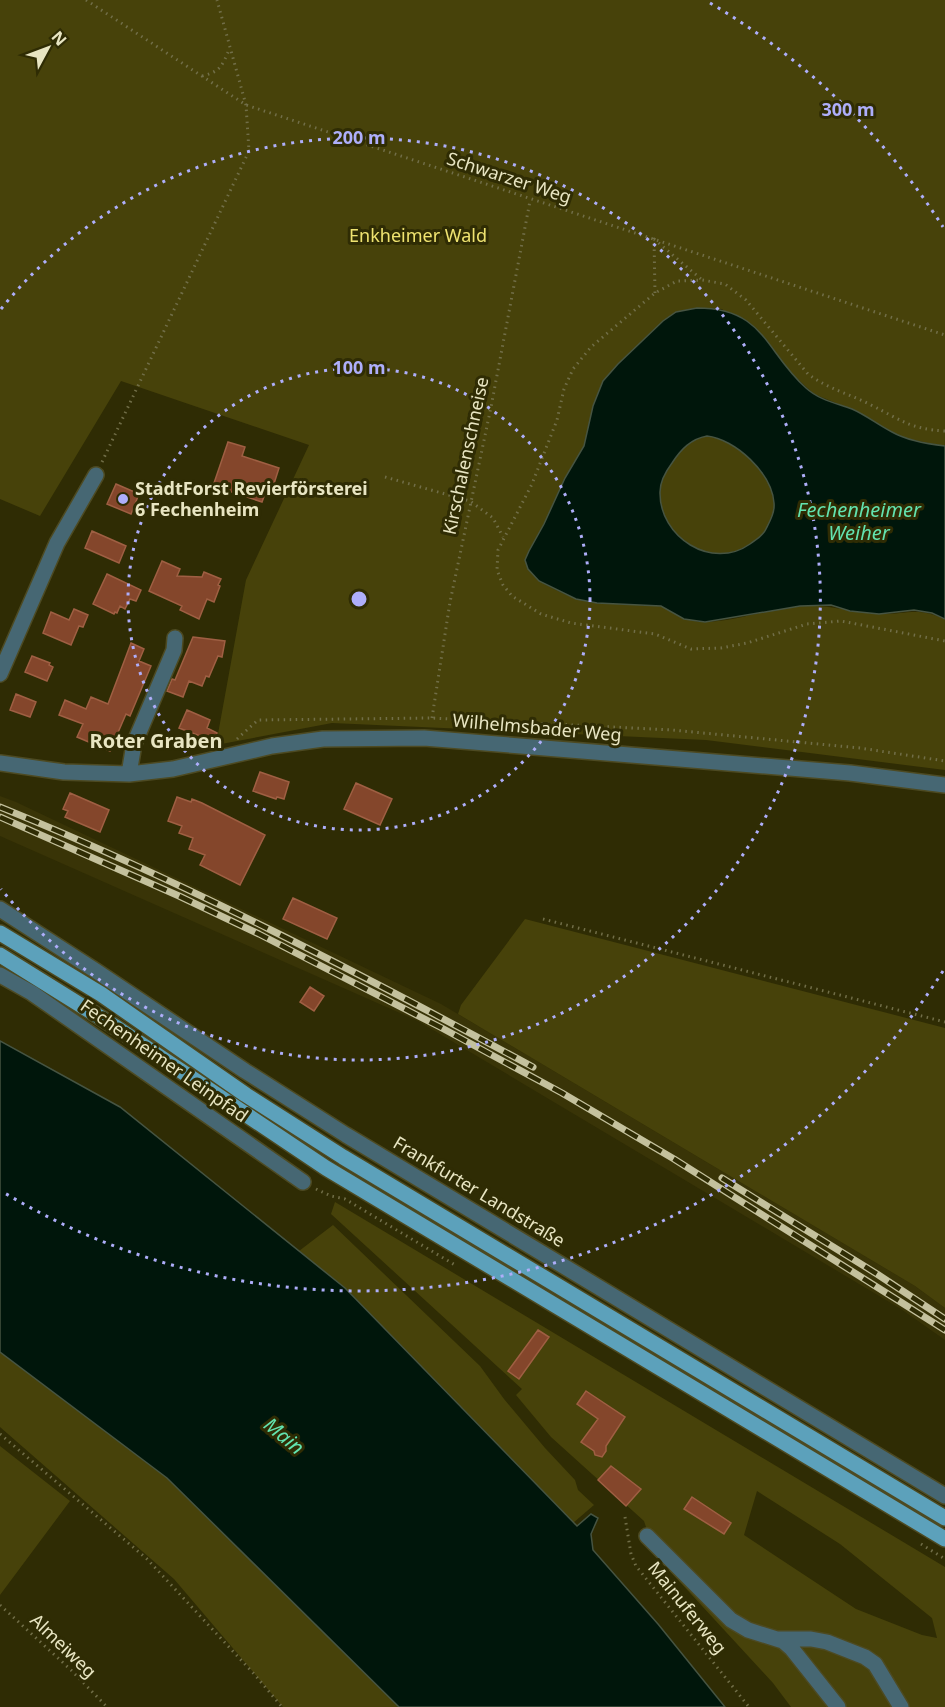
<svg xmlns="http://www.w3.org/2000/svg" width="945" height="1707" font-family="'Noto Sans',sans-serif">
<style>
.built{fill:#393407}
.green{fill:#47420a;fill-rule:evenodd}
.water{fill:#00160b;stroke:#465442;stroke-width:1.5;fill-rule:evenodd}
.building{fill:#84462b;stroke:#9f5f43;stroke-width:1.5}
.lines{fill:none;stroke-linecap:round;stroke-linejoin:round}
.minor-casing{stroke:#4d4a22;stroke-width:18}
.major-casing{stroke:#4d4a22;stroke-width:18}
.path{stroke:#716e48;stroke-width:3;stroke-dasharray:1.5 4.5;stroke-linecap:butt}
.minor{stroke:#466773;stroke-width:15}
.major{stroke:#5ca1bb;stroke-width:15}
.rail-casing{stroke:#c4c19d;stroke-width:7}
.rail{stroke:#2f2c04;stroke-width:4.5;stroke-dasharray:14;stroke-linecap:butt}
.ring{fill:none;stroke:#aeaefa;stroke-width:3;stroke-dasharray:3 6}
.poi-dot{fill:#aeaefa;stroke:#2f2c04;stroke-width:2}
.labels{text-anchor:middle;stroke-width:6;stroke-linejoin:round;paint-order:stroke}
.street-label{font-size:18px;fill:#e8e5c2;stroke:#2f2c04}
.park-label{font-size:18px;fill:#efe370;stroke:#2f2c04}
.poi-label{font-size:18px;font-weight:bold;fill:#e8e5c2;stroke:#2f2c04;text-anchor:start}
.water-label{font-size:20px;font-style:italic;fill:#62e3af;stroke:#2f2c04}
.neighbourhood-label{font-size:20px;font-weight:bold;fill:#e8e5c2;stroke:#2f2c04}
.centre{fill:#aeaefa;stroke:#2f2c04;stroke-width:3}
.ring-label{font-size:18px;text-anchor:middle;font-weight:bold;fill:#aeaefa;stroke:#2f2c04;stroke-width:6;stroke-linejoin:round;paint-order:stroke}
</style>
<rect width="100%" height="100%" fill="#2f2c04"/>
<!-- built -->
<path class="built" d="M0 796 16 802 441 1004 915 1286 945 1308V1340L901 1309 418 1021 0 836Z"/>
<!-- green -->
<path class="green" d="M0 0H945V446L908 439 892 432 853 410 814 394 722 309 697 308 663 321 618 364 603 381 593 406 584 446 565 478 544 524 539 581C558 592 577 601 599 603 619 605 639 603 659 606 675 609 686 623 706 622 738 621 769 608 801 606 828 604 851 612 878 614 906 615 916 606 945 619V770L706 740 332 723 216 745 246 580 309 445 121 381 40 516 0 499Z
M707 436C735 439 772 473 774 503 775 512 770 521 766 529 763 536 757 539 750 544 712 571 659 537 660 492 660 483 665 474 669 467 678 451 689 439 707 436Z
M525 919 945 1028V1308L915 1286 458 1014 461 1005Z
M335 1202 945 1567V1707H791L773 1683 644 1543 647 1530 644 1521 551 1437 516 1395 522 1389 331 1214ZM757 1491 840 1544 932 1618 937 1638 922 1635 856 1609 744 1535Z
M333 1225 480 1366 504 1399 545 1448 575 1480 578 1490 594 1505 573 1523 345 1288 299 1251Z
M0 1352 167 1478 399 1707H283L174 1579 0 1427Z
M0 1446 70 1501 0 1595Z"/>
<!-- water -->
<path class="water" d="M697 308C765 308 765 352 806 388 819 400 836 403 852 409 866 415 878 425 892 432 908 441 927 444 945 446V619L932 613 914 610 879 614 850 611 831 605 800 606 705 622 684 619 661 606 597 603 576 599 539 581 528 569 525 560 529 551 544 524 565 478 584 446 593 406 603 381 618 364 663 321 676 312ZM707 436C735 439 772 473 774 503 775 512 770 521 766 529 763 536 757 539 750 544 712 571 659 537 660 492 660 482 666 471 672 463 681 449 691 439 707 436Z
M0 1041 120 1107 345 1288 577 1526 591 1514 598 1518 591 1534 593 1550 658 1624 725 1707H399L167 1478 0 1352Z"/>
<!-- building -->
<path class="building" d="M228 442 245 447 242 456 279 468 272 490 267 488 262 502 213 486Z
M116 484 139 494 131 514 107 504Z
M92 531 126 546 119 563 85 548Z
M162 561 180 569 177 576 202 577 204 572 221 579 218 585 220 586 214 602 207 599 199 619 180 610 182 606 149 591Z
M107 574 141 590 136 601 130 599 125 609 120 606 117 613 115 612 114 614 93 604Z
M74 609 88 615 83 627 79 626 71 645 43 633 51 612 69 620Z
M193 637 225 641 222 657 218 656 209 677 206 676 202 686 189 681 183 697 167 691 172 679 175 680Z
M131 643 144 649 139 661 151 666 130 716 126 714 110 751 77 737 83 724 59 715 65 700 86 709 91 697 108 704Z
M32 656 50 663 49 665 53 667 47 681 25 672Z
M16 694 36 702 30 717 10 710Z
M187 710 210 720 207 728 217 733 214 744 202 742 203 737 179 728Z
M260 772 289 782 284 799 277 797 276 799 253 791Z
M356 783 392 799 380 825 344 809Z
M70 793 109 810 100 832 65 817 68 811 63 809Z
M177 797 191 802 192 799 202 803 265 835 240 885 200 865 205 855 189 849 193 838 179 833 182 826 168 821Z
M293 898 337 918 327 939 283 919Z
M310 987 324 996 314 1011 300 1002Z
M538 1330 549 1337 519 1379 508 1371Z
M586 1391 625 1417 606 1446V1451L602 1457 595 1455 594 1451 581 1442 598 1419 577 1404Z
M611 1466 641 1489 626 1506 598 1480Z
M692 1497 731 1523 724 1534 684 1509Z"/>
<g class="lines">
<defs>
<path id="minor" d="M0 674 57 543 96 475
M0 763 64 772 129 774 173 769 272 746 323 739 424 738 850 773 945 785
M129 774 134 744 174 650 175 638
M0 909 96 971 245 1071 346 1135 945 1496
M0 975 32 993 303 1182
M647 1536 731 1620 748 1630 783 1641 792 1649 838 1707
M777 1639H811L827 1642 865 1657 875 1664 901 1707"/>
<path id="major" d="M0 933 101 994 246 1095 343 1157 945 1518
M0 955 114 1026 326 1168 945 1539"/>
</defs>
<!-- minor casing -->
<use href="#minor" class="minor-casing"/>
<!-- major casing -->
<use href="#major" class="major-casing"/>
<!-- path -->
<path class="path" d="M86 0 246 105 945 335
M202 76C222 71 222 65 230 48
M655 293 654 239 701 279
M945 431C910 429 901 420 871 405 850 394 828 389 808 374L746 300 725 284 702 280 677 281 655 293 591 347 573 369 564 389 557 420 532 484 498 550 497 570 503 585 512 596 541 614 571 623 655 634 691 649 721 648 747 643 807 624 841 621 945 641
M102 462 249 151 246 105 217 0
M385 477 470 501 493 518 503 537
M432 718 450 602 491 407 530 201
M237 739 258 720 432 718 672 730 860 748 945 761
M543 919 945 1022
M316 1189 331 1196 345 1199 455 1265
M0 1434 147 1559 255 1675 282 1707
M625 1517 631 1554 636 1566 749 1707
M921 1544 945 1559
M0 1605 71 1670 107 1707"/>
<!-- minor -->
<use href="#minor" class="minor"/>
<!-- major -->
<use href="#major" class="major"/>
<defs>
<path id="rail" d="M0 807C183 881 359 973 533 1067
M0 817 179 896 259 934 440 1027 562 1093 674 1159 945 1330
M722 1178 877 1274 945 1319"/>
</defs>
<!-- rail casing -->
<use href="#rail" class="rail-casing"/>
<!-- rail -->
<use href="#rail" class="rail"/>
</g>
<!-- distance rings -->
<g class="ring">
<circle cx="359" cy="599" r="231"/>
<path d="M1 309A461 461 0 1 1 1 889"/>
<path d="M943 971A692 692 0 0 1 3 1192M710 3A692 692 0 0 1 943 227"/>
</g>
<!-- markers -->
<circle class="poi-dot" cx="123" cy="499" r="6"/>
<g class="labels">
<!-- street labels -->
<g class="street-label">
<text transform="translate(509 178) rotate(18)" y="6">Schwarzer Weg</text>
<text transform="translate(466 456) rotate(-78)" y="6">Kirschalenschneise</text>
<text transform="translate(537 728) rotate(5)" y="6">Wilhelmsbader Weg</text>
<text transform="translate(164 1061) rotate(35)" y="6">Fechenheimer Leinpfad</text>
<text transform="translate(479 1192) rotate(31)" y="6">Frankfurter Landstraße</text>
<text transform="translate(687 1608) rotate(51)" y="6">Mainuferweg</text>
<text transform="translate(63 1646) rotate(44)" y="6">Almeiweg</text>
</g>
<!-- park labels -->
<g class="park-label">
<text x="418" y="242">Enkheimer Wald</text>
</g>
<!-- poi labels -->
<g class="poi-label">
<text x="135" y="495">StadtForst Revierförsterei<tspan x="135" dy="21">6 Fechenheim</tspan></text>
</g>
<!-- water labels -->
<g class="water-label">
<text x="859" y="517">Fechenheimer<tspan x="859" dy="23">Weiher</tspan></text>
<text transform="translate(284 1436) rotate(40)" y="7">Main</text>
</g>
<!-- neighbourhood labels -->
<g class="neighbourhood-label">
<text x="156" y="748">Roter Graben</text>
</g>
</g>
<circle cx="359" cy="599" r="9" class="centre"/>
<g class="ring-label">
<text x="848" y="116">300 m</text>
<text x="359" y="144">200 m</text>
<text x="359" y="374">100 m</text>
</g>
<!-- north arrow -->
<g transform="translate(48 48) rotate(49)" stroke="#2f2c04" stroke-width="4.5" paint-order="stroke">
<path d="M0-4.5L10 22L0 15L-10 22Z" fill="#e8e5c2"/>
<text y="-9" font-size="16" font-weight="bold" text-anchor="middle" fill="#e8e5c2">N</text>
</g>
</svg>
